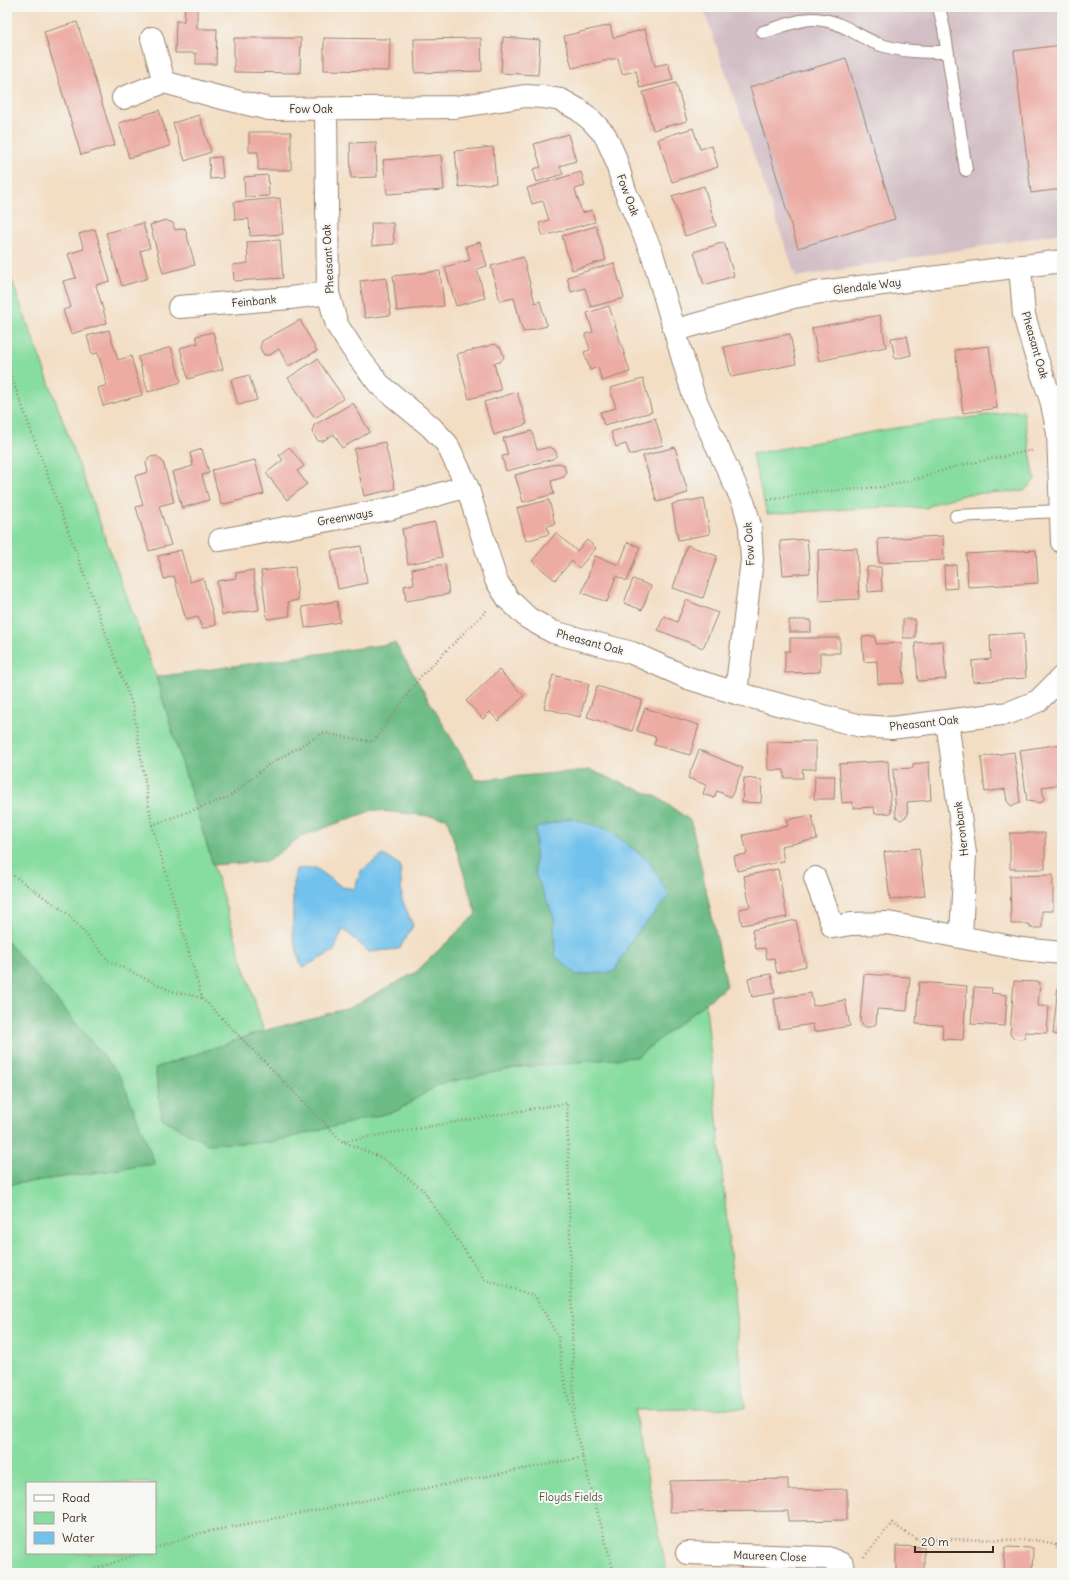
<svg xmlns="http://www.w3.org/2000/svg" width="1069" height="1580" font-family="Delius,sans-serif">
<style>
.industrial{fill:#d2bec5}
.green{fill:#87dda0;stroke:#61845f;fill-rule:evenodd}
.forest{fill:#6dbc86;stroke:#547352}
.water{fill:#72c2ed;stroke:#567686}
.building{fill:#ecaca4}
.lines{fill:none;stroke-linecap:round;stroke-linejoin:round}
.service-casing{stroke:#978471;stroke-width:14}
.minor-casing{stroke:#978471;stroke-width:24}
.path{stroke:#978471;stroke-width:2.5;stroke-dasharray:1 3;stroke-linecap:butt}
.service{stroke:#fff;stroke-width:12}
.minor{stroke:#fff;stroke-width:22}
.labels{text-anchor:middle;stroke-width:4;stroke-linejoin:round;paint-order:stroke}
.street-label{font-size:11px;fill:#3b2a1e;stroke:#f6f6f2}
.park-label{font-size:11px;fill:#4e573e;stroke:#f6f6f2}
</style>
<rect width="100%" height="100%" fill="#f6f6f2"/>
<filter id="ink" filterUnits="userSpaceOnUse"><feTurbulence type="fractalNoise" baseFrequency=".025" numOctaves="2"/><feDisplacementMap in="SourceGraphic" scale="8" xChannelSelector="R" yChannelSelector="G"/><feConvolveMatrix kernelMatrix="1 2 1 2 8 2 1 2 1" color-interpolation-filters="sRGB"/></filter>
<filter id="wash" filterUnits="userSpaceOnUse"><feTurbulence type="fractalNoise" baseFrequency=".012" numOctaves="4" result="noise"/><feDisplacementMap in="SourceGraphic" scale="16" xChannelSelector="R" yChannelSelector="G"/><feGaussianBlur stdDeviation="0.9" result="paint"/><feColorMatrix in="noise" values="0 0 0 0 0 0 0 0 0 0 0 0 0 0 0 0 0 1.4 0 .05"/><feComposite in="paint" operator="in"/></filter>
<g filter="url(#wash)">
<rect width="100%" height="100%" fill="#f3dec4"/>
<!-- industrial -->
<path class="industrial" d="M703 7H1062V233L796 277Z"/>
<!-- green -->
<path class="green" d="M7 267 156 677 274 1065 705 996 745 1408 634 1410 667 1573H7V1185L155 1164 7 1118ZM27 1483H155V1553H27Z
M1023 410 1035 480 1024 491 968 494 938 502 926 508 882 507 767 514 752 454 889 429Z"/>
<!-- forest -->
<path class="forest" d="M395 643 476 780 590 770 657 797 691 821 727 986 637 1057 521 1067 439 1084 397 1111 272 1142 207 1144 162 1118 155 1068 263 1031 349 1008 416 972 476 914 447 818 373 810 300 837 268 861 213 865 156 677Z
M7 941 121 1077 155 1164 7 1185Z"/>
<!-- water -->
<path class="water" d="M570 818 607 829 649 861 669 896 632 939 614 972 577 975 555 956 554 917 535 874 536 828Z
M383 855 400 865 402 899 413 926 399 949 369 952 343 929 334 951 302 968 293 937V884L296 869 316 868 342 887 354 889 361 871Z"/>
<g id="blocks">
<!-- building -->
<path class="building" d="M185 7H197V29H217L216 64H196V53H175L176 21H184Z
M77 22 115 145 81 155 44 32Z
M610 25 613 38 645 29 655 66 668 63 673 80 640 88 636 71 622 74 618 58 572 68 564 36Z
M503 37 540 40 538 75 501 73Z
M234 38H301L300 73 234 72Z
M324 38 390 39 389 71 324 70Z
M481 38 482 71 415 73 414 39Z
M1062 45V189L1031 193 1014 51Z
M846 58 895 219 798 248 750 87Z
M676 83 687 121 653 130 643 92Z
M159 110 170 146 129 158 119 123Z
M199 115 211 152 185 161 173 123Z
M693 128 700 149 712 146 718 167 672 182 658 139Z
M249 132H291V170H258V152H249Z
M568 134 576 161 560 166 563 174 537 182 533 169 541 167 534 144Z
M376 142 377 177 351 178 350 143Z
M493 147 496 183 459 187 455 151Z
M441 155 444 190 387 194 383 160Z
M221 157 223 178 210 179 209 158Z
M581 172 585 186 575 189 582 213 592 210 595 222 543 236 539 223 549 220 543 201 532 204 527 188Z
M268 175 269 196 245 197 244 177Z
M704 186 716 226 685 236 672 196Z
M280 198 283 234 250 236 249 219 235 220 234 202Z
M165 220 173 223 175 230 185 228 195 265 163 273 150 225Z
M143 223 150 248 140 251 148 278 122 286 106 233Z
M371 223H393L394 244 372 246Z
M596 226 606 260 572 270 562 236Z
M95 229 110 281 96 285 107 323 71 334 63 310 71 307 63 281 76 278 68 254 84 249 79 234Z
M280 240 283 278 234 281 233 265 248 263 247 242Z
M480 242 487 266 477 269 485 298 456 306 445 267 470 260 466 246Z
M724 242 734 276 704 285 694 252Z
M523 257 535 303 540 301 547 326 523 332 514 298 500 301 491 266Z
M614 263 624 298 591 307 585 288 571 292 567 277Z
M440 271 444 306 397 311 393 276Z
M386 278 391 315 365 318 360 281Z
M609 306 630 372 602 381 598 367 590 370 584 352 590 350 585 334 593 332 587 313Z
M880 315 886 347 819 361 812 328Z
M300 320 317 351 288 366 279 349 270 355H264L260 348 262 341Z
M109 330 118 360 131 356 142 395 103 406 98 388 107 385 98 353 92 354 87 336Z
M213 332 223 369 188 379 180 348 198 343 196 336Z
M790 334 796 364 731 377 724 347Z
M907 336 911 355 895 359 891 338Z
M495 344 501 348 504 357 500 362 494 363 501 390 469 399 457 354Z
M989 346 997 408 963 413 955 350Z
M171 347 181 382 148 392 138 357Z
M317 359 344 398 315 418 288 378Z
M249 375 257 400 238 405 231 380Z
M643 379 652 412 604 425 600 412 616 408 610 388Z
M517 392 527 424 494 435 484 402Z
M353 403 370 432 342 448 334 434 323 441H318L312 432 314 425Z
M655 418 663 445 630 455 626 444 616 447 611 432Z
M532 431 537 450 550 447 555 450 557 455 553 459 506 471 502 456 508 455 503 438Z
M385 442 395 489 364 496 354 449Z
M289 447 304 466 297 471 307 484 287 500 266 473 283 460 279 455Z
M675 447 688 493 657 502 643 456Z
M202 449 209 473 202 475 209 500 182 508 172 472 193 466 190 453Z
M157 456 163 462 174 502 159 506 171 545 149 551 136 507 143 505 135 476 148 472 146 463 149 457Z
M255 460 264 494 221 505 212 470Z
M559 463 564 465 566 472 564 477 551 481 554 494 523 502 515 475Z
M704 498 710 534 678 540 672 504Z
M549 500 555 524 547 526 549 534 526 541 517 508Z
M435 522 442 557 408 564 402 529Z
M556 533 577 551 587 540 596 548 579 568 572 561 555 580 532 561Z
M943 536 944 560 879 563 878 539Z
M807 539 810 573 783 575 780 541Z
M628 542 640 547 627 581 616 576 607 602 582 593 595 556 619 565Z
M687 545 717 556 703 598 673 588Z
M361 546 367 583 338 589 331 551Z
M857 548 859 599 819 601 818 550Z
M181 550 190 582 203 578 216 625 202 629 198 617 186 620 174 576 164 579 158 556Z
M1036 550 1038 583 968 587 966 554Z
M445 564 449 594 406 601 404 586 414 584 412 569Z
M956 565 957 588 945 589 944 566Z
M295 567 298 600 288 602 290 616 267 619 261 571Z
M867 567H881L882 591 868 592Z
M253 570 259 610 222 615 217 581 236 578V573Z
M633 579 651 586 642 610 624 603Z
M686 600 718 613 703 648 658 630 664 616 677 622Z
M337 601 340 622 305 628 302 607Z
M903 619H915V638H903Z
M789 620H811V632H789Z
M1023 633 1026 678 973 682 972 661 991 659 990 635Z
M875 636 876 644 902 643 904 683 878 684 877 661 864 662 862 637Z
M790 638H840V653H820V672L785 673V651H790Z
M943 641 946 679 918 681 915 643Z
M499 670 524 696 498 721 490 712 483 719 466 701Z
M553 675 589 684 580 717 544 708Z
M597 686 642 700 632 731 587 717Z
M645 708 699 725 690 755 654 745 656 737 637 731Z
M816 741V769H802L803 778H784V770H768L767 742Z
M1062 744V784L1042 787 1044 799 1040 803 1027 801 1020 750Z
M699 750 743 768 731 797 717 791 714 798 703 794 706 785 688 778Z
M1014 752 1020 802 1011 806 1007 801 1005 789 985 792 981 757Z
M888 761 891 813 875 814 874 807 853 808V802L842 803 839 764Z
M929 762 931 800 907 802 908 815 901 820 896 817 893 769 913 768V764Z
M815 776H835L834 799H814Z
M744 778 762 780 761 803 742 802Z
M812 815 817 839 781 846 784 861 737 871 734 856 747 854 743 835 788 826 786 820Z
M1010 833H1045V869H1010Z
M919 848 925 896 890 900 884 852Z
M778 869 787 917 742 925 739 909 750 907 744 876Z
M1053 875V911H1042V928H1030V924H1011L1010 876Z
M796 920 806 966 777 973 774 958 767 959 765 948 756 949 752 930Z
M771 974 775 993 752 997 748 978Z
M864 974 910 977 907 1011 877 1009 876 1024 870 1027H864L860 1021Z
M1014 981 1040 982 1038 1006H1049L1047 1033 1025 1032V1037L1021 1039 1013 1038 1010 1034Z
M919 982 967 986 963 1040 942 1039 943 1025 916 1024Z
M1058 985 1062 986V1035L1053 1034Z
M974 987 992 988 991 993 1007 995 1005 1026 971 1024Z
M811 993 813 1006 845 1000 850 1026 814 1032 813 1024 779 1029 774 999Z
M788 1479V1490L847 1489V1520L788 1521V1511L670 1512V1481Z
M896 1546 924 1547V1573H896Z
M1005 1547 1033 1548 1032 1573H1004Z
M741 1565 775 1566V1573H741Z"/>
</g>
</g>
<g filter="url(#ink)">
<use href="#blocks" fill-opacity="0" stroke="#978471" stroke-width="1"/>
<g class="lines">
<defs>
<path id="service" d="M939 7 944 29 966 170
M763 32C775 29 802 18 813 19 842 20 854 35 878 44 901 52 924 52 948 52
M956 516 1060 511"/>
<path id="minor" d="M164 82 214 96 269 109 456 107 525 96 543 97 561 100 579 110 591 120 605 135 615 157 625 191 652 253 694 397 744 504 750 526 752 560 736 693
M123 98 164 82 152 38
M326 109 328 293 337 325 356 354 379 384 431 427 447 444 467 486 496 580 508 599 528 618 553 632 632 653 688 678 736 693 861 726 891 728 1009 713 1038 701 1062 677
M1020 266 1024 315 1035 353 1051 400 1058 433 1062 542
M179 307 290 298 328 293
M676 330 794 297 821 292 1062 261
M220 540 389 509 467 486
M947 721 965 853 961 937
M815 878 833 927 851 924 888 923 1022 949 1062 953
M687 1553 828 1558 842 1564 843 1573"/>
</defs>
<!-- service casing -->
<use href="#service" class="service-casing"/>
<!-- minor casing -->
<use href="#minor" class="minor-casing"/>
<!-- path -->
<path class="path" d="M7 365 133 707 152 825 202 998 342 1141 384 1159 423 1190 485 1280 535 1296 558 1337 563 1374 576 1432 614 1573
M768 500 813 492 882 487 920 478 957 466 1034 450
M152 825 229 797 268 765 323 733 373 742 421 676 487 610
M7 871 68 914 109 961 171 991 202 998
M344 1141 567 1103 574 1413
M155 1548 201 1533 584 1457
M864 1557 892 1523 906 1533 917 1539 1037 1540 1055 1544 1062 1558
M84 1573 141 1553"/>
<!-- service -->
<use href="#service" class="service"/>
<!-- minor -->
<use href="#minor" class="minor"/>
</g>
</g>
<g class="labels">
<!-- street labels -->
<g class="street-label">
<text x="311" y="113">Fow Oak</text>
<text transform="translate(628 195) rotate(69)" y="4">Fow Oak</text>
<text transform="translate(328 259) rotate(-93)" y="4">Pheasant Oak</text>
<text transform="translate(867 286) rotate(-7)" y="4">Glendale Way</text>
<text transform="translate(254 301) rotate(-5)" y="4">Feinbank</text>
<text transform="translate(1035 345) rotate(74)" y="4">Pheasant Oak</text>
<text transform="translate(345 517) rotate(-10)" y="4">Greenways</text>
<text transform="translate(749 544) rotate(-94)" y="4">Fow Oak</text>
<text transform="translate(590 642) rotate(15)" y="4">Pheasant Oak</text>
<text transform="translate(924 723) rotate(-6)" y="4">Pheasant Oak</text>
<text transform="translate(961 829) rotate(-97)" y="4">Heronbank</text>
<text transform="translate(770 1556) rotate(2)" y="4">Maureen Close</text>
</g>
<!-- park labels -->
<g class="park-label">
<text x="571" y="1501">Floyds Fields</text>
</g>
</g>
<!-- margin -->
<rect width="1069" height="1580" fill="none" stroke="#f6f6f2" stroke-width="24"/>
<!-- legend -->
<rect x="26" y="1482" width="130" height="72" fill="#f6f6f2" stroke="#aba49d"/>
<rect x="34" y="1495" width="20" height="6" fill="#ffffff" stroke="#aba49d"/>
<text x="62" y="1502" font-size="12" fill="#3b2a1e">Road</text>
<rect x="34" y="1512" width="20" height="12" fill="#87dda0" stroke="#aba49d"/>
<text x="62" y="1522" font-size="12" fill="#3b2a1e">Park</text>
<rect x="34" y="1532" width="20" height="12" fill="#72c2ed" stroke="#aba49d"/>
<text x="62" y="1542" font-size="12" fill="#3b2a1e">Water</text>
<!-- scale -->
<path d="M915 1546v6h78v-6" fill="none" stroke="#3b2a1e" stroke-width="2"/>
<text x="921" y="1546" font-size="12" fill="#3b2a1e" stroke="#f6f6f2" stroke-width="3" paint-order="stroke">20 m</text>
</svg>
